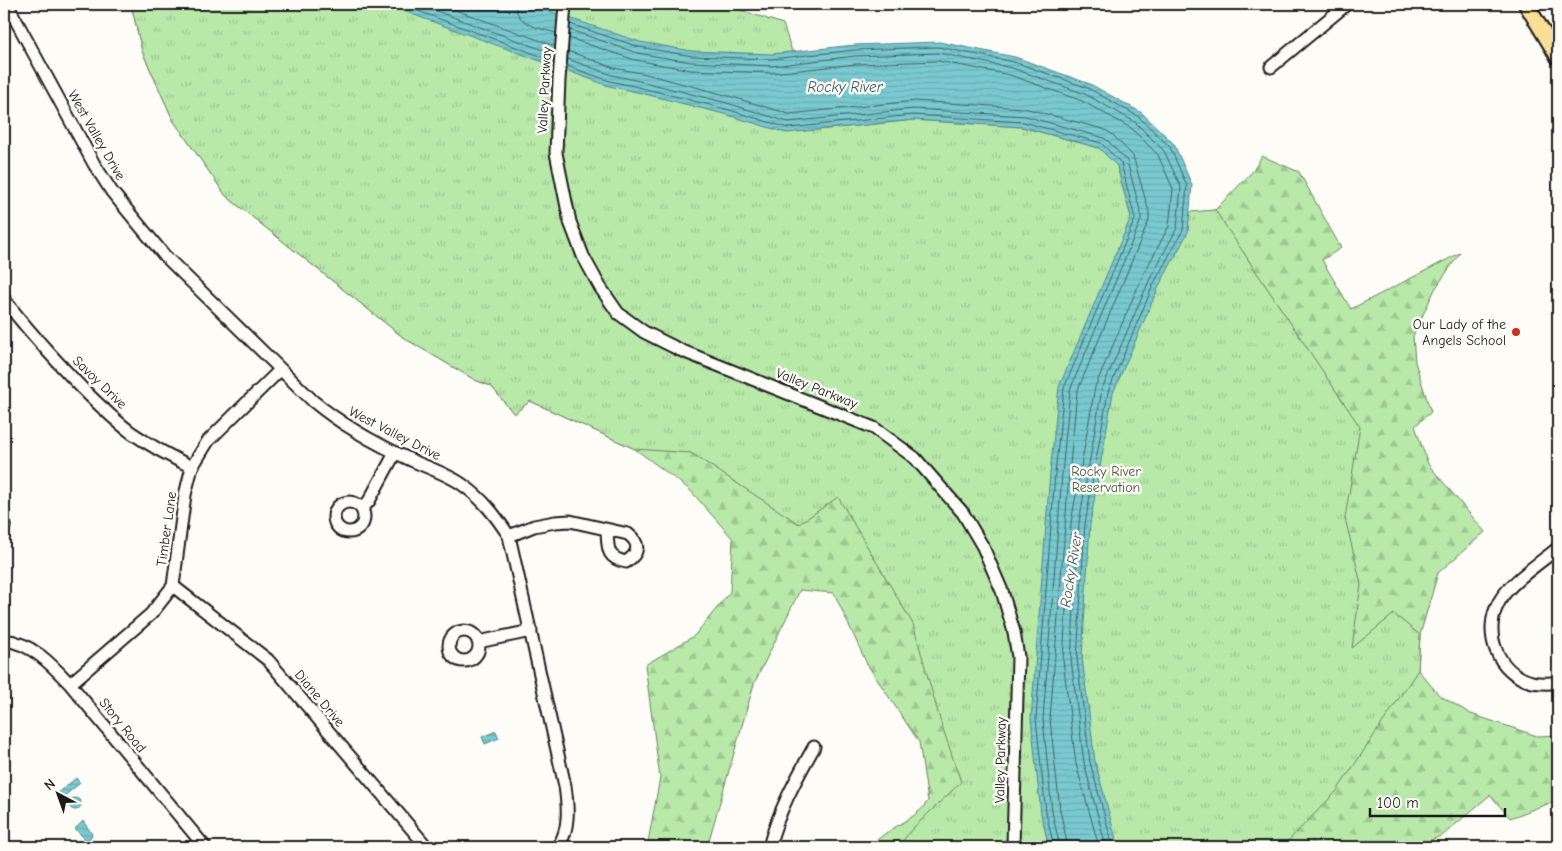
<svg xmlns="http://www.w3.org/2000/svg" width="1562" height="851" font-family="'Comic Neue',sans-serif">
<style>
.forest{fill:url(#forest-firs);stroke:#6a8262}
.park{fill:url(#park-tufts);stroke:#6a8262}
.water{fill:url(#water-rules);stroke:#548488}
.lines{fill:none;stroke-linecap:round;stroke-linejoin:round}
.shore{stroke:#416264;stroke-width:1}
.minor-casing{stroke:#1c1c1c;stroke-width:15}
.major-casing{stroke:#1c1c1c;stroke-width:18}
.minor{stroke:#fdfcf7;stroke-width:11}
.major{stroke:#fadf96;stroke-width:14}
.poi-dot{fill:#c8321e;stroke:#fdfcf7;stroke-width:2}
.labels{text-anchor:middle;stroke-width:5;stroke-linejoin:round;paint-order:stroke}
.street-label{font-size:14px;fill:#1c1c1c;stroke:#fdfcf7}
.poi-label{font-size:14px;fill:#1c1c1c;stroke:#fdfcf7;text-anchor:end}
.park-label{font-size:14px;fill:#4b5a46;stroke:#fdfcf7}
.water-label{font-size:15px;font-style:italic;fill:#3d595b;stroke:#fdfcf7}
</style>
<defs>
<pattern id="forest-firs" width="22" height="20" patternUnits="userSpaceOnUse" patternTransform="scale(1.25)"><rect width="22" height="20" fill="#b8e9a9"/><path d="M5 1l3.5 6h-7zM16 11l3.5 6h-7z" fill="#9ec791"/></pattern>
<pattern id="park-tufts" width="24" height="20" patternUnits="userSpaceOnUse" patternTransform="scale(1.25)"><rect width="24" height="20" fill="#b8e9a9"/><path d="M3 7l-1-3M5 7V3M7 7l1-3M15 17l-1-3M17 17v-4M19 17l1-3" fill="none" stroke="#9ec791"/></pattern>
<pattern id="water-rules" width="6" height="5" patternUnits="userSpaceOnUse" patternTransform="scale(1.25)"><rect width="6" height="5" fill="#79cad0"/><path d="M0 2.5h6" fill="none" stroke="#68adb2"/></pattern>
</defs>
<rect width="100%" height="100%" fill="#fdfcf7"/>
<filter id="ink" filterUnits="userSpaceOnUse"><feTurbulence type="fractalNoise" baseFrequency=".02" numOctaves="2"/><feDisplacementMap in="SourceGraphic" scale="10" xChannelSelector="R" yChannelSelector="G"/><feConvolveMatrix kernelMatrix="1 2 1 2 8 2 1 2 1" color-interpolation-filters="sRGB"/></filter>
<g filter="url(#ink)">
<!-- forest -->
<path class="forest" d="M131 4 834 423 1005 847H871C885 827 915 822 928 801L919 742 867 664 834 593 800 590 754 684 707 847H647L660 778 645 665 694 636 730 592 733 539 689 489 635 449 530 401 514 414 491 386 475 380 404 338 226 196 173 120 142 51Z
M1262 156 1299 172 1341 248 1322 260 1351 309 1460 253 1435 289 1413 336 1415 362 1431 412 1415 426 1428 464 1485 532 1438 573 1420 635 1418 670 1439 695 1471 714 1537 736 1558 735V800L1510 818 1490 795 1443 835 1414 847H1118L1190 213 1215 210 1253 171Z"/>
<!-- park -->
<path class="park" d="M131 4H722L783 24 818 130 914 120 1022 127 1099 148 1117 166 1131 217 1215 210 1360 427 1345 518 1361 584 1352 648 1394 614 1420 635 1418 670 1336 792 1282 847H898L912 829 961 782 940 720 913 624 838 497 799 524 691 453 635 449 530 401 514 414 491 386 475 380 404 338 226 196 173 120 142 51Z"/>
<!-- water -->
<path class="water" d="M384 4H528L640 42 692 51 771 54 855 45 939 42 1015 57 1090 84 1142 113 1174 144 1192 185 1188 232 1159 286 1113 393 1090 524 1082 658 1095 761 1118 847H1049L1041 814 1031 719 1050 473 1059 387 1131 217 1117 166 1099 148 1022 127 914 120 787 133 724 114 641 93 609 86Z
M496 731 499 738 485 744 482 737Z
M76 778 80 783 62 798 58 793Z
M69 804a6 6 0 1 1 12 0a6 6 0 1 1-12 0Z
M83 821 92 834 90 838 86 840 75 829Z"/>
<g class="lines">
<!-- shore -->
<path class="shore" d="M399 4 554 61
M417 4 554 54
M439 4 555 46
M515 4C516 25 539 28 556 33
M570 24 639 47 692 56 771 59 855 50 938 47 1014 62 1088 88 1139 117 1170 147 1187 186 1183 230 1154 283 1108 392 1085 524 1077 659 1090 762 1113 847
M570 30 637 53 691 62 772 66 855 56 938 53 1012 68 1085 94 1135 122 1164 151 1181 187 1177 228 1149 281 1102 389 1079 523 1071 659 1084 763 1106 847
M569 38 635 60 691 70 772 73 856 64 938 61 1010 75 1082 101 1131 128 1158 155 1173 189 1169 226 1142 277 1095 387 1071 523 1063 660 1076 764 1099 847
M568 51 614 68 646 74 729 96 789 114 915 101 1024 108 1103 129 1112 134 1133 156 1149 212V220L1077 392 1069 475 1050 719 1060 810 1068 847
M568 59 612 75 644 82 727 103 788 122 913 109 1025 116 1101 137 1106 139 1127 161 1141 214V220L1070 390 1062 474 1043 719 1052 812 1060 847
M567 66 610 81 642 88 726 109 788 128 913 115 1023 122 1101 143 1121 163 1135 219 1064 388 1055 474 1036 719 1046 813 1054 847"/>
<defs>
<path id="minor" d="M7 4 94 164 112 192 164 255 313 401C343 426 376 444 411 460 428 468 448 474 463 485 483 499 496 516 509 536L565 786C568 807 570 829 558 847
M565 4 559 80 556 153 570 222 583 256 600 287 618 313 644 332 680 350 874 428 915 458 963 513 983 547 1002 591 1014 632 1018 657 1013 847
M1271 67 1347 4
M4 299C28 331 55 360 83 389 98 404 114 420 132 433 151 446 171 457 192 467
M334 517a15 15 0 1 1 30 0a15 15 0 1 1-30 0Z
M362 509 369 501 395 453
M4 520V527
M509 536 534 526 555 522 570 521 628 534C641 544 639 553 626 562 606 558 608 548 607 530
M1558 548C1541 562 1509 583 1499 602 1482 632 1497 673 1532 682 1540 684 1550 683 1558 683
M173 586 268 660 427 847
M449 646a15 15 0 1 1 30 0a15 15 0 1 1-30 0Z
M4 640C32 643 52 665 70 684L205 847
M478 642 531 631
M70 684 151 614 173 586 185 495 192 467 208 441 280 370
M769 847C778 812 796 779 814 747"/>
<path id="major" d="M1526 4 1558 57"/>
</defs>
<!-- minor casing -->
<use href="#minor" class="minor-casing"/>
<!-- major casing -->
<use href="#major" class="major-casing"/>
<!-- minor -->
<use href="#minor" class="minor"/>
<!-- major -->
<use href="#major" class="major"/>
</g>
</g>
<!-- markers -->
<circle class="poi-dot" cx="1516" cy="332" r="5"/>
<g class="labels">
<!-- street labels -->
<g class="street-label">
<text transform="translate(544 90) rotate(-87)" y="5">Valley Parkway</text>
<text transform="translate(97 135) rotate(60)" y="5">West Valley Drive</text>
<text transform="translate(100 382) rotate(44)" y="5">Savoy Drive</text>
<text transform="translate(817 388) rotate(22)" y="5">Valley Parkway</text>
<text transform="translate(395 433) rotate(27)" y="5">West Valley Drive</text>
<text transform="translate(166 529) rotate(-82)" y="5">Timber Lane</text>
<text transform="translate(320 698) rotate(50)" y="5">Diane Drive</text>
<text transform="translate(123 725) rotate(51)" y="5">Story Road</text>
<text transform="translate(1000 760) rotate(-89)" y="5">Valley Parkway</text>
</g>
<!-- poi labels -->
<g class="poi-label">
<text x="1506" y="329">Our Lady of the<tspan x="1506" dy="16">Angels School</tspan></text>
</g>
<!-- park labels -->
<g class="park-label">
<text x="1106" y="476">Rocky River<tspan x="1106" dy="16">Reservation</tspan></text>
</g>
<!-- water labels -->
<g class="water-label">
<text x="845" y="92">Rocky River</text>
<text transform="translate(1071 570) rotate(-81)" y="5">Rocky River</text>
</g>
</g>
<!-- margin -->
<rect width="1562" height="851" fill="none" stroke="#fdfcf7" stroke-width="20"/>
<rect x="10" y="10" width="1542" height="831" fill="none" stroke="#1c1c1c" stroke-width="2" filter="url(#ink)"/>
<!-- north arrow -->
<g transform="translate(58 794) rotate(319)" stroke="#fdfcf7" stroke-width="4" paint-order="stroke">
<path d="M0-4L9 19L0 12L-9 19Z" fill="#1c1c1c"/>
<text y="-8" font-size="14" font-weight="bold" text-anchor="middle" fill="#1c1c1c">N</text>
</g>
<!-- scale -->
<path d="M1370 808v8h135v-8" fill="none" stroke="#1c1c1c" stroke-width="2.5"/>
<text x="1377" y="808" font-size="15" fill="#1c1c1c" stroke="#fdfcf7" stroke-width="4" paint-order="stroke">100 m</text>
</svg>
